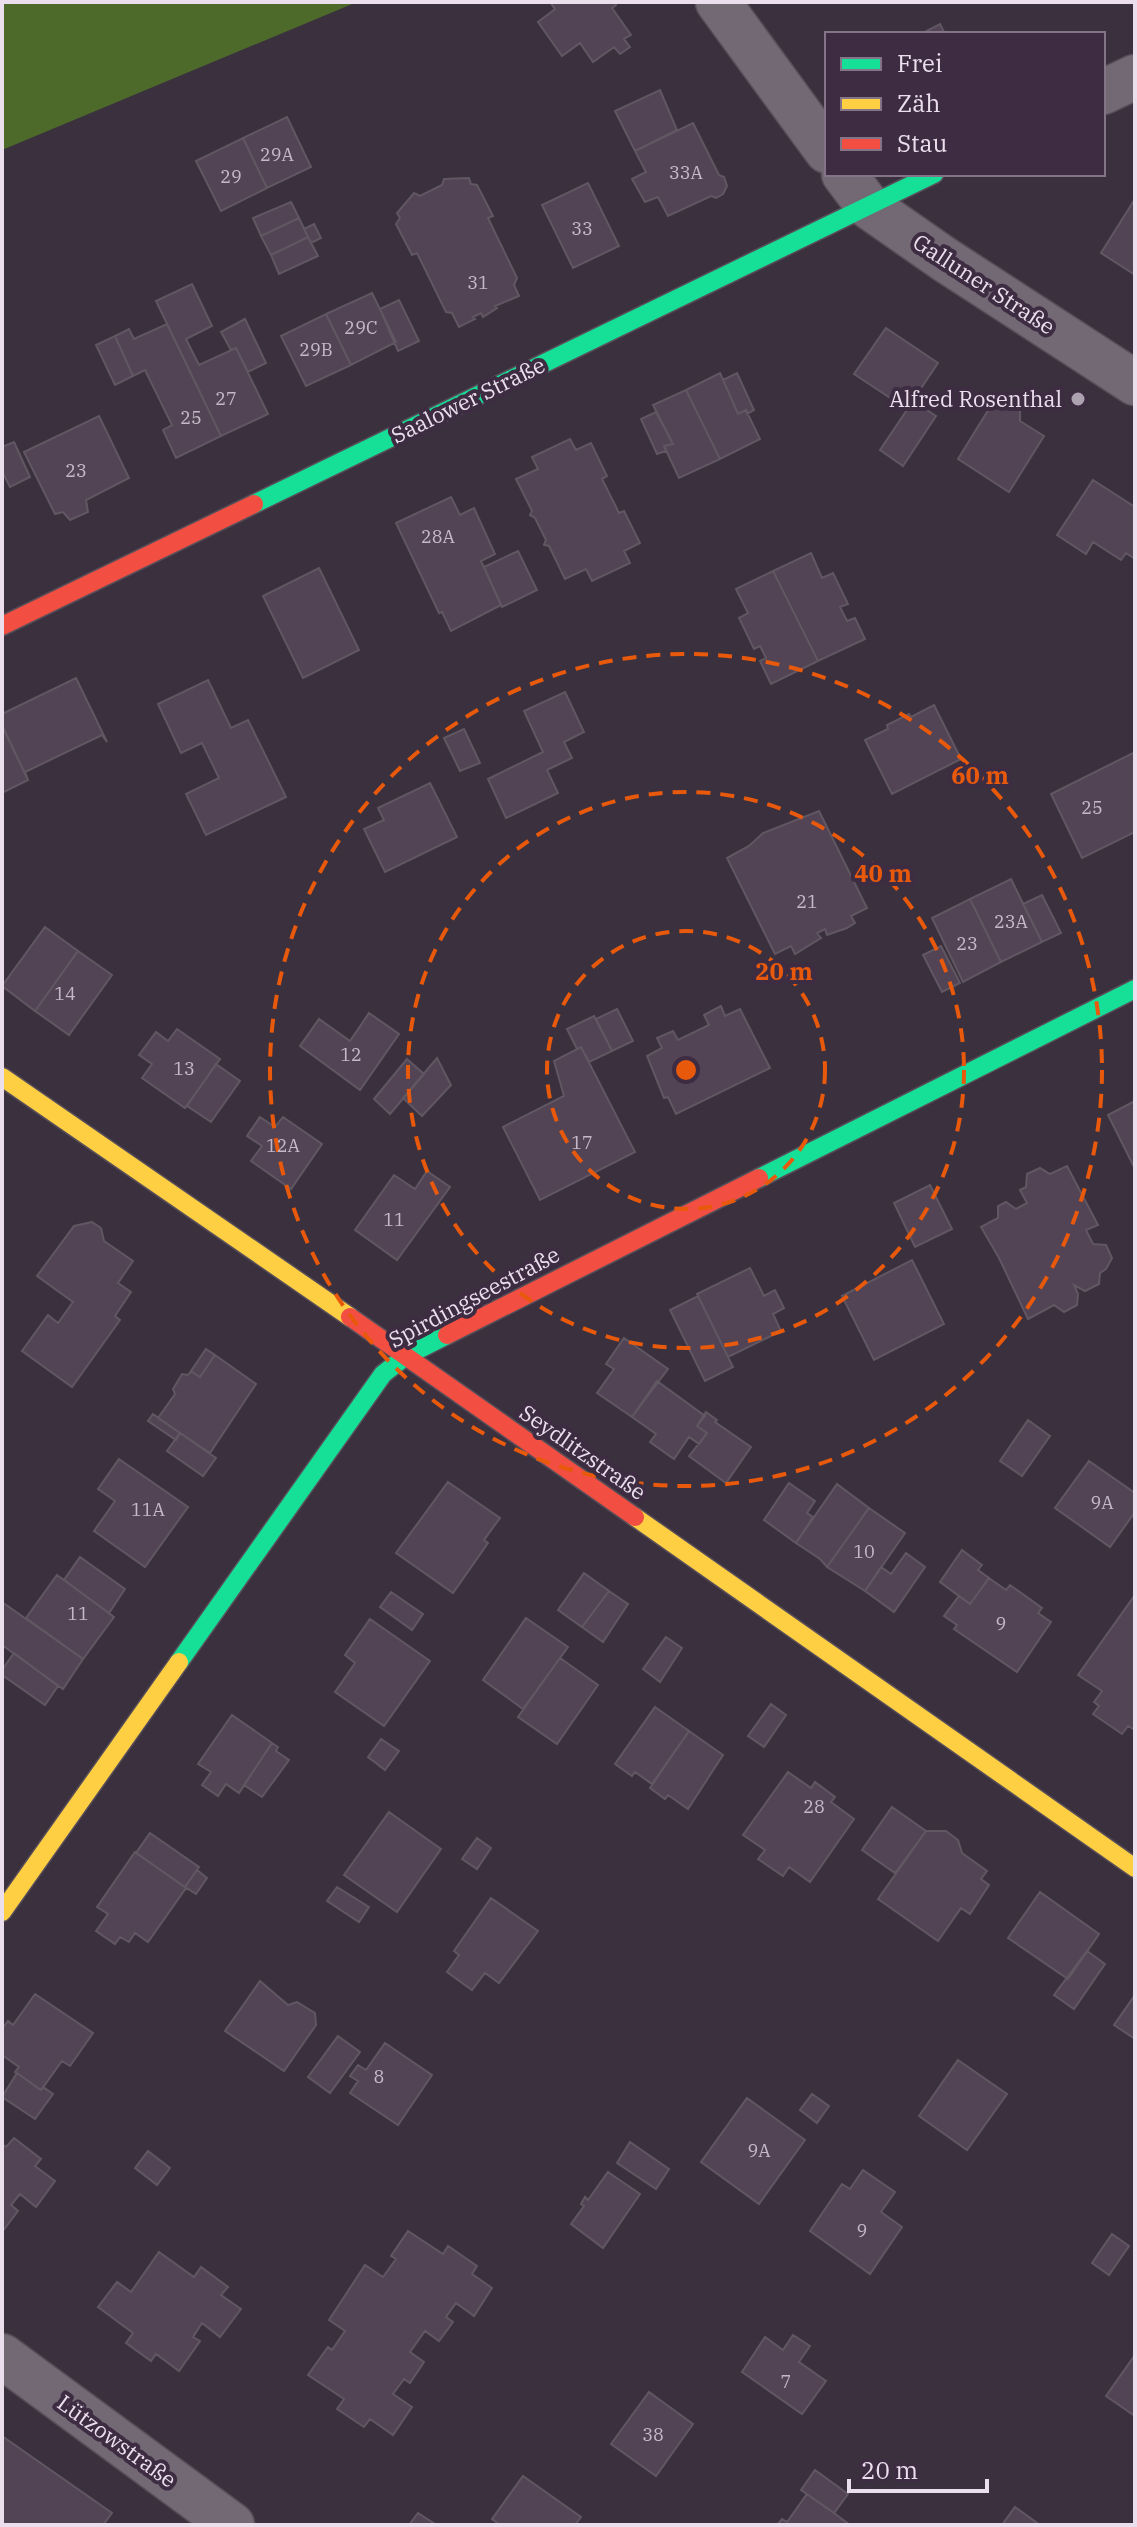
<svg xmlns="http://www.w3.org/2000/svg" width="1137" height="2527" font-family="'IBM Plex Serif',serif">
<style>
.forest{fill:#4d6a2a}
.building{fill:#524455;stroke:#605762;stroke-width:2}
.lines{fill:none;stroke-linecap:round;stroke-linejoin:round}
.street-casing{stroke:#574e59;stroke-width:47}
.fast-casing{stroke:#574e59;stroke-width:21}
.slow-casing{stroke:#574e59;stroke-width:21}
.jam-casing{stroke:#574e59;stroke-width:21}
.street{stroke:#726974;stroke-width:44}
.fast{stroke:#16e098;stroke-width:18}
.slow{stroke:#ffcf43;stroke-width:18}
.jam{stroke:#f24e42;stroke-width:18}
.ring{fill:none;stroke:#e8590c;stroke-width:4;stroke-dasharray:14 10}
.poi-dot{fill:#ada2b0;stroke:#3e2c43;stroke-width:3}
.labels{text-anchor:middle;stroke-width:8;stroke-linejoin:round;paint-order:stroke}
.number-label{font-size:18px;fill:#c5b8c7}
.street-label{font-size:22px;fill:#ebdfed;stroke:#3e2c43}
.poi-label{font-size:22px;fill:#ebdfed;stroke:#3e2c43;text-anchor:end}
.centre{fill:#e8590c;stroke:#3e2c43;stroke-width:4}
.ring-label{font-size:24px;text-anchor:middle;font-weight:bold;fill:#e8590c;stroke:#3e2c43;stroke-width:8;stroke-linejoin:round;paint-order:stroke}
</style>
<rect width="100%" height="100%" fill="#3b313e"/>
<!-- forest -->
<path class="forest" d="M2 2H357L2 150Z"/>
<!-- building -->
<path class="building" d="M550 2H614L616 5 612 8 631 35 624 39 630 47 620 54 614 47 593 62 580 43 562 56 538 22 555 9Z
M940 24 945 34H921Z
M660 90 677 130 635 151 615 111Z
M287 117 311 167 267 188 243 138Z
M693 123 719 175 724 177 727 186 723 194 716 198 711 196 668 216 658 197 645 202 632 179 646 172 635 151Z
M243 138 267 188 221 211 196 161Z
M469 178 471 184 477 185 493 216 488 218 517 278 514 285 519 296 495 306 497 308 483 317 481 313 473 317 475 319 459 327 452 313 446 312 417 253 412 255 396 224 400 218 397 213 414 193 420 196 442 185 444 179Z
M588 183 619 246 573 268 542 205Z
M291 202 299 218 261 236 253 218Z
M1133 202 1135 203V275L1101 253Z
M299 218 308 237 271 255 261 236Z
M314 224 321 238 311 243 304 229Z
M308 237 318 256 279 274 271 255Z
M192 284 212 326 186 339 199 365 236 348 268 414 221 436 156 301Z
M372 293 396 342 351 365 326 314Z
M399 300 419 341 398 351 380 309Z
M326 314 351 365 306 386 281 336Z
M245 319 266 363 248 372 236 348 231 350 221 332Z
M167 324 221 436 176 458 163 430 172 425 145 370 133 376 115 336 129 329 134 339Z
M886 328 938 363 907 409 854 374Z
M115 336 133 376 115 385 96 345Z
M720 373 738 414 746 410 760 439 720 459 686 390Z
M737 373 754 410 747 414 746 410 738 414 723 380Z
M686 390 720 459 679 478 664 446 673 444 653 405Z
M913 401 936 416 903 466 880 450Z
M1006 401 1020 410V421L1044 436 1009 492 958 459 992 404Z
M656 412 673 444 664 446 666 451 657 454 641 419Z
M99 416 129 478 86 500 88 512 70 520 63 512 55 514 24 452Z
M570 439 576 450 591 443 607 476 602 479 619 513 624 511 640 543 624 551 630 563 592 581 586 569 565 579 549 546 544 545 546 540 535 518 530 515 532 511 516 479 538 469 532 457Z
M14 442 30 477 10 487 2 471V447Z
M1093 480 1135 507V559L1126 553 1121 560 1093 542 1086 554 1057 535Z
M451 497 460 515 474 508 495 554 481 561 501 605 451 631 442 612 439 613 396 523Z
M518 551 537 590 502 607 484 567Z
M811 553 822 578 833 573 848 604 840 607 847 621 855 618 865 639 818 661 773 571Z
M319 568 359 650 303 678 263 596Z
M773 571 818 661 771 684 760 661 766 658 760 646 754 649 739 618 748 613 736 589Z
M76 678 107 742 102 735 25 772 28 780 2 725V714Z
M208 680 231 728 248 720 286 797 206 835 186 794 219 778 202 743 181 753 158 704Z
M565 692 584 732 564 742 572 758 547 770 558 793 506 818 488 779 543 752 524 711Z
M934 705 961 759 892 794 865 740 888 729 887 725 909 714 911 717Z
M3 728 28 780 2 793V729Z
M464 729 480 763 460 771 444 738Z
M1135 752V832L1082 858 1051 794Z
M430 783 457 837 385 872 364 829 384 820 378 808Z
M819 811 867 908 851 916 855 923 847 928 827 935 825 929 817 933 821 938 795 954 791 946 775 954 727 858 749 846 763 833Z
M1011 879 1042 942 1001 962 970 899Z
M1042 895 1061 933 1042 942 1023 904Z
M970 899 1001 962 963 982 932 918Z
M45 927 78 951 35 1011 2 986Z
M941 946 960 983 942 992 923 955Z
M78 951 112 975 69 1035 35 1011Z
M721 1006 725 1016 740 1009 770 1068 676 1114 668 1097 664 1098 647 1056 662 1048 657 1038 673 1031 678 1040 709 1025 704 1015Z
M617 1009 633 1041 612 1051 596 1019Z
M369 1013 399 1034 360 1090 300 1046 319 1019 350 1041Z
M594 1016 612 1051 589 1062 581 1047 577 1049 567 1029Z
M177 1029 220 1059 185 1108 142 1078 152 1064 139 1055 156 1032 168 1041Z
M581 1047 635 1152 540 1200 503 1127 564 1096 554 1061Z
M437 1058 451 1085 422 1116 403 1098Z
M407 1059 424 1074 390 1114 374 1099Z
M216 1064 240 1081 211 1122 187 1106Z
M1135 1101V1169L1108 1115Z
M260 1117 275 1127 283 1117 322 1144 291 1189 251 1161 262 1146 247 1136Z
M1067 1166 1098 1225 1086 1230 1093 1244 1106 1245 1112 1258 1106 1269 1100 1273 1099 1284 1085 1291 1074 1285 1078 1294 1077 1305 1064 1312 1054 1305 1028 1319 999 1258 981 1227 998 1218V1206L1006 1202 1016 1209 1027 1203 1020 1190 1026 1187 1027 1174 1040 1168 1050 1174Z
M427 1171 450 1187 397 1260 355 1230 394 1175 415 1189Z
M930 1185 952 1229 915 1247 894 1203Z
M92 1222 101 1228 104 1241 133 1261 118 1283 131 1292 115 1316 120 1320 72 1387 22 1351 48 1315 58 1323 73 1302 37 1276 74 1226Z
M912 1260 944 1324 874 1360 842 1296Z
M750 1268 764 1296 775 1290 784 1308 773 1314 781 1331 728 1357 697 1294Z
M698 1296 733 1367 705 1381 670 1310Z
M624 1338 668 1369 632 1417 597 1393 614 1369 606 1364Z
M206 1349 215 1355 200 1377 191 1371Z
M215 1355 256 1384 210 1453 158 1418 175 1394 173 1389 182 1374 188 1375 191 1371 200 1377Z
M657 1381 705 1416 697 1426 707 1433 699 1444 689 1437 674 1459 650 1442 656 1434 632 1417Z
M706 1412 717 1420 715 1422 751 1447 726 1483 689 1456 707 1433 697 1426Z
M153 1414 180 1433 176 1440 148 1421Z
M1028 1420 1050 1436 1022 1476 1000 1461Z
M180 1433 216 1458 203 1476 167 1451Z
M119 1459 188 1507 145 1567 94 1531 115 1501 98 1489Z
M1089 1461 1135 1493V1512L1110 1547 1055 1508Z
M448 1482 500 1518 484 1540 488 1543 453 1593 396 1553Z
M789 1483 815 1501 807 1513 813 1517 796 1543 764 1520Z
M837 1484 869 1508 827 1567 820 1559 796 1543Z
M869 1508 905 1533 865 1591 827 1567Z
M962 1550 982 1565 978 1570 989 1578 970 1604 940 1582Z
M906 1553 925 1567 894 1612 865 1591 881 1567 891 1574Z
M80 1557 125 1589 109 1613 64 1580Z
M584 1573 609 1591 582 1627 558 1610Z
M57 1575 114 1617 83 1659 26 1618Z
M989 1578 1006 1590 1010 1585 1042 1608 1038 1613 1051 1622 1017 1672 954 1629 957 1625 944 1616 959 1596 970 1604Z
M609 1591 628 1604 603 1642 582 1627Z
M391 1592 423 1614 412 1630 380 1607Z
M1135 1595V1726L1133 1729 1128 1726 1122 1734 1093 1714 1099 1706 1094 1702 1102 1691 1078 1675Z
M2 1602 83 1659 63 1689 2 1645Z
M526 1618 568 1647 523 1709 483 1680Z
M370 1619 430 1661 384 1726 335 1692 355 1663 345 1655Z
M666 1637 682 1648 660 1682 643 1669Z
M14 1653 58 1686 45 1705 2 1675V1670Z
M560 1658 598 1685 557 1744 518 1717Z
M771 1704 786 1715 764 1747 748 1736Z
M655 1707 689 1731 652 1784 635 1772 632 1776 615 1764Z
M232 1715 272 1743 239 1793 226 1784 218 1796 202 1785 211 1772 198 1764Z
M689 1731 723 1755 688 1809 668 1795 665 1799 650 1788Z
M381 1739 399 1751 385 1770 368 1757Z
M272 1743 278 1747 276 1751 289 1760 262 1797 244 1785Z
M788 1772 811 1788 815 1782 835 1797 831 1802 854 1819 810 1882 789 1867 783 1876 758 1859 765 1850 743 1835Z
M892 1807 926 1831 895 1873 862 1850Z
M389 1812 441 1849 397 1912 344 1875Z
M926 1831H946L958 1840 962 1853 987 1871 981 1879 989 1885 970 1914 961 1908 938 1941 878 1899Z
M150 1833 199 1867 185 1887 136 1853Z
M477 1838 491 1848 477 1869 462 1859Z
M135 1852 186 1888 148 1942 135 1933 129 1942 120 1937 115 1944 96 1931 108 1914 97 1907Z
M197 1870 207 1878 196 1894 185 1887Z
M337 1887 369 1907 359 1922 327 1901Z
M1040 1892 1099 1934 1068 1979 1008 1938Z
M491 1898 538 1931 499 1983 485 1973 472 1990 447 1972 459 1955 454 1951Z
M1087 1951 1105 1964 1074 2009 1054 1995Z
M260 1981 288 2005 297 2002 315 2013 316 2025 284 2071 225 2031Z
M35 1994 93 2033 70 2066 62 2061 41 2090 17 2073 15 2072 19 2067 2 2055V2029L8 2021 13 2025Z
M1135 1995V2052V2039L1114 2025Z
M338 2036 360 2052 330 2093 308 2077Z
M385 2043 432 2075 398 2125 350 2093 358 2081 350 2076 358 2065 366 2070Z
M958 2060 1007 2094 967 2150 919 2116Z
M17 2073 41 2090 43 2087 53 2094 35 2119 2 2097Z
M812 2094 829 2106 817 2123 800 2110Z
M747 2098 805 2140 759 2204 701 2162Z
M14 2138 41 2159 35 2166 55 2181 36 2207 20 2194 11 2205 18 2211 2 2232V2144L6 2147Z
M630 2142 669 2169 656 2189 617 2163Z
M148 2151 170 2168 157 2185 135 2168Z
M863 2170 895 2192 881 2212 902 2227 870 2274 810 2231 842 2184 850 2189Z
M608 2172 640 2194 603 2248 571 2224 584 2206 581 2204 585 2197 588 2200Z
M408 2231 443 2254 448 2246 477 2266 472 2274 492 2288 474 2316 456 2303 446 2317 453 2322 439 2341 425 2331 410 2352 424 2362 410 2383 404 2379 393 2394 412 2407 393 2435 370 2419 364 2427 337 2409 344 2399 308 2375 328 2347 332 2350 345 2331 329 2320 365 2265 383 2277 396 2259 391 2256Z
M1112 2234 1129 2246 1109 2275 1092 2263Z
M159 2252 194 2277 201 2267 228 2287 221 2295 241 2309 220 2337 202 2323 193 2337 200 2341 179 2371 156 2354 151 2361 126 2343 133 2333 98 2307 117 2282 131 2292Z
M793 2335 810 2346 799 2362 826 2381 802 2414 742 2372 765 2337 783 2350Z
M1135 2355V2416L1106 2396Z
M649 2392 693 2424 656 2476 611 2444Z
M2 2436 112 2513 103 2525H2Z
M815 2470 848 2494 834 2513 801 2490Z
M523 2476 581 2517 575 2525H500L492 2519Z
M807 2494 834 2513 850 2525H777L782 2519 787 2522Z
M1015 2507 1040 2525H1002Z
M418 2513 435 2524 434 2525H409Z"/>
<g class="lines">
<defs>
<path id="street" d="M718 2 827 151
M1103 92 1135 77
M844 174 868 206 944 259 1135 383
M2 2356 232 2525"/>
<path id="fast" d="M254 504 934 174
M759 1178 1135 989
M179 1662 383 1374 406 1356 447 1335"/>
<path id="slow" d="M2 1077 350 1317
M635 1517 1135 1868
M2 1912 179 1662"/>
<path id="jam" d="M2 626 254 504
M350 1317 635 1517
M447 1335 759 1178"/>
</defs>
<!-- street casing -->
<use href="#street" class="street-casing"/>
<!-- fast casing -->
<use href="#fast" class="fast-casing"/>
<!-- slow casing -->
<use href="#slow" class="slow-casing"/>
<!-- jam casing -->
<use href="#jam" class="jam-casing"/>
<!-- street -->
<use href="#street" class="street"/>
<!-- fast -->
<use href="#fast" class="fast"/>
<!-- slow -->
<use href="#slow" class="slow"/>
<!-- jam -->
<use href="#jam" class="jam"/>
</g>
<!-- distance rings -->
<g class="ring">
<circle cx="686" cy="1070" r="139"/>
<circle cx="686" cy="1070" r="278"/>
<circle cx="686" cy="1070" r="416"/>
</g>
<!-- markers -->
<circle class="poi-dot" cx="1078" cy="399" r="8"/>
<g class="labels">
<!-- number labels -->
<g class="number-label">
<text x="277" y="161">29A</text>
<text x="686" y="179">33A</text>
<text x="231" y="183">29</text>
<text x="582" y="235">33</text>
<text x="478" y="289">31</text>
<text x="361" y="334">29C</text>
<text x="316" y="356">29B</text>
<text x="226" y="405">27</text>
<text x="191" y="424">25</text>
<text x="76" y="477">23</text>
<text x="438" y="543">28A</text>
<text x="1092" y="814">25</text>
<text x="807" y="908">21</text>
<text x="1011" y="928">23A</text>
<text x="967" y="950">23</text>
<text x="65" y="1000">14</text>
<text x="351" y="1061">12</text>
<text x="184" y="1075">13</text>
<text x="582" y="1149">17</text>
<text x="283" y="1152">12A</text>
<text x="394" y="1226">11</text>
<text x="1102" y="1509">9A</text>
<text x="148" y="1516">11A</text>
<text x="864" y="1558">10</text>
<text x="78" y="1620">11</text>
<text x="1001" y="1630">9</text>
<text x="814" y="1813">28</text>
<text x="379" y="2083">8</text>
<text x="759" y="2157">9A</text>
<text x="862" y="2237">9</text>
<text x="786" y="2388">7</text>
<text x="653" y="2441">38</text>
</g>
<!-- street labels -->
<g class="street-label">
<text transform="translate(984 284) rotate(33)" y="8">Galluner Straße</text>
<text transform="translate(468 400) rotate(-26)" y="8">Saalower Straße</text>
<text transform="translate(474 1297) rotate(-28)" y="8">Spirdingseestraße</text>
<text transform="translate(583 1452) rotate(35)" y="8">Seydlitzstraße</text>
<text transform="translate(117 2441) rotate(36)" y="8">Lützowstraße</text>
</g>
<!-- poi labels -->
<g class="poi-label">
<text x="1062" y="407">Alfred Rosenthal</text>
</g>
</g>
<circle cx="686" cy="1070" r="12" class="centre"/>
<g class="ring-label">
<text x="980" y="784">60 m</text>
<text x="883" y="882">40 m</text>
<text x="784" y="980">20 m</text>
</g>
<!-- border -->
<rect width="1137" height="2527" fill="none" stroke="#ebdfed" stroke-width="8"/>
<!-- legend -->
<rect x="825" y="32" width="280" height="144" fill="#3e2c43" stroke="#837487" stroke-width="2"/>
<rect x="841" y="58" width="40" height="12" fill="#16e098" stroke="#837487" stroke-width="2"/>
<text x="897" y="72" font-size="24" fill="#ebdfed">Frei</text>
<rect x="841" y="98" width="40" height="12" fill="#ffcf43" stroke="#837487" stroke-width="2"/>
<text x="897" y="112" font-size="24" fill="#ebdfed">Zäh</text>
<rect x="841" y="138" width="40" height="12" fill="#f24e42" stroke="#837487" stroke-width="2"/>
<text x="897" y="152" font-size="24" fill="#ebdfed">Stau</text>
<!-- scale -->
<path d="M849 2479v12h138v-12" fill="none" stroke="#ebdfed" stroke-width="4"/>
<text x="861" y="2479" font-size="24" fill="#ebdfed" stroke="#3e2c43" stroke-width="6" paint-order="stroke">20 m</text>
</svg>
